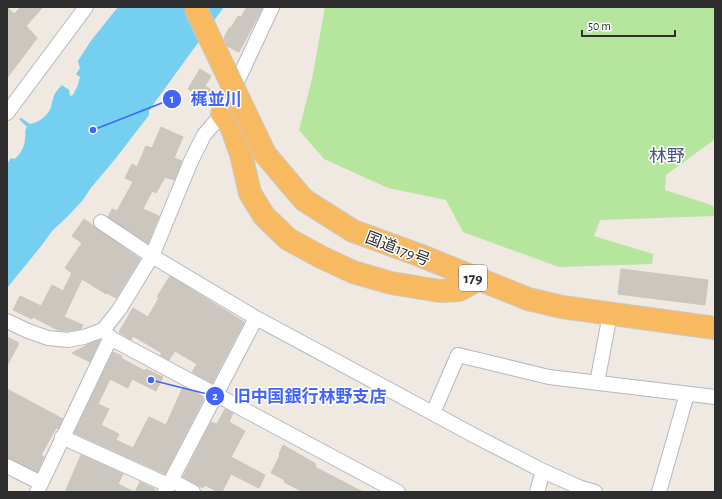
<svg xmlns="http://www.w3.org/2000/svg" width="722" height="499" font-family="'Alegreya Sans','Noto Sans JP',sans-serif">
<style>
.green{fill:#b6e59e}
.water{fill:#75cff0}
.building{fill:#cbc7bf;stroke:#cbc5ba}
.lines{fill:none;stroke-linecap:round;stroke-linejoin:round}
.minor-casing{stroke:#b4b7c1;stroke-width:16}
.trunk-casing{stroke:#c9c9c9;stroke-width:24}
.minor{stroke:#fff;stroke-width:14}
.trunk{stroke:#f8ba60;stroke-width:22}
.trunk-bridge-casing{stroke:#c9c9c9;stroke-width:24;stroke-linecap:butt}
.trunk-bridge{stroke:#f8ba60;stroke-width:22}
.labels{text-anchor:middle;stroke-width:3;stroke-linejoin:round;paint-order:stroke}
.shield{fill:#fff;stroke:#6d6d6d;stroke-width:1}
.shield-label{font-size:15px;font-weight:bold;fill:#2e2e2e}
.street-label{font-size:16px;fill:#2e2e2e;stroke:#fff}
.quarter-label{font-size:18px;fill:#4d5680;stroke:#fff}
.leader{fill:none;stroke:#4264fb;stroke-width:1.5}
.callout-dot{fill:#4264fb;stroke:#fff;stroke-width:1.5}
.mark-label{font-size:12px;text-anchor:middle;font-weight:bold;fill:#fff}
.callout-label{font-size:17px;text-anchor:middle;font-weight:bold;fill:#4264fb;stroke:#fff;stroke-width:3;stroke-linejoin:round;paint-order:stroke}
</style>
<rect width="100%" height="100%" fill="#efe9e1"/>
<!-- green -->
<path class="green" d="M325 7H715V139L666 175 665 190 708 204 715 207V216L600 220 594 236 653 254 652 264 559 267 463 232 446 200 388 188 324 159 299 130 312 79Z"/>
<!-- water -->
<path class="water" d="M118 7H224L155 102 149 111V115L116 158 90 189 83 200 67 217 52 231 42 245 7 288V164L11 158 15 159C20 154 25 147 25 139 26 134 24 131 27 127L19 119 21 118 30 124C38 123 48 116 51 107 54 96 53 94 62 85L69 90 70 96 73 95 78 85 80 77 76 74 80 68 78 61 90 42Z"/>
<!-- building -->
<path class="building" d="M7 7 14 14 21 7H43L26 26 37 38 7 78Z
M247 7H263L239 52 227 46 224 38 229 28H231L238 16 241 17Z
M200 69 211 76 205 86 216 93 211 102 188 89Z
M161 127 183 137 174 158 182 161 174 180 165 177 156 193 152 191 143 209 159 216 148 243 108 217 112 209 117 211 133 182 125 178 132 164 137 167 146 146 152 148Z
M84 219 140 259 116 298 107 293 106 294 82 279 64 317 83 325 81 329 68 331 58 330 33 317 32 319 13 310 20 296 41 306 52 285 63 291 72 273 65 268 82 243 72 236Z
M621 269 708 280 705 305 618 294Z
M170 276 244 322 212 383 192 372 197 364 175 351 169 360 160 355 162 353 133 336 131 340 119 332 133 308 148 317 159 298 157 297Z
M7 337 19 343 7 366Z
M100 340 90 362 72 353 87 345Z
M113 352 122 356 121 358 145 371 146 369 163 377 156 391 132 379 128 388 110 379 98 404 109 409 101 425 119 434 116 440 133 448 149 417 166 425 183 387 204 398 165 474 74 433Z
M7 389 63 419 58 429 56 428 41 455 44 457 37 472 7 458Z
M225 409 233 413 229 422 245 431 231 457 265 475 259 488 231 474 222 492H218L205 485 203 488 183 477 211 422 217 424Z
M283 445 316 464 315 467 363 492H303L284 482 285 480 271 473 280 455 279 454Z
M81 455 123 474 118 484 134 492H65Z
M140 482 155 489 154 492H135Z"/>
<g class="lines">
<defs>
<path id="minor" d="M7 113 86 7
M101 222 152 256 256 318 477 437 543 471 581 488 595 492
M7 321 28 331 48 338 68 340 84 337 103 330 119 310 152 256 191 161 204 135 222 114 272 7
M103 330 112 339 398 492
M597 383 610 314
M433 413 458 355 549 377 715 397
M62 437 168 485
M7 466 41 483
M171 480 193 492
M37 492 107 345 112 339
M165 492 256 318
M537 492 543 471
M659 492 687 394"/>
<path id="trunk" d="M222 114 231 126 241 154 250 193 264 216 288 239 321 257 353 272 391 283 440 291 459 290 478 280
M265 154 304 200 353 231 419 255 528 299 562 307 715 328"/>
</defs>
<!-- minor casing -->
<use href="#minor" class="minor-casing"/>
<!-- trunk casing -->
<use href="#trunk" class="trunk-casing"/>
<!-- minor -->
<use href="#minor" class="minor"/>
<!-- trunk -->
<use href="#trunk" class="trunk"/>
<defs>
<path id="trunk-bridge" d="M195 7 265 154"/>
</defs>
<!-- trunk-bridge casing -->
<use href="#trunk-bridge" class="trunk-bridge-casing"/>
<!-- trunk-bridge -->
<use href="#trunk-bridge" class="trunk-bridge"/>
</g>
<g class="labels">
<!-- shield labels -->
<rect class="shield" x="459" y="265" width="28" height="26" rx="3"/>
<g class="shield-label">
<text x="473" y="283">179</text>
</g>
<!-- street labels -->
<g class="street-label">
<text transform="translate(398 248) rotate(21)" y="6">国道179号</text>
</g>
<!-- quarter labels -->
<g class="quarter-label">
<text x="667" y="162">林野</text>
</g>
</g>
<!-- callouts -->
<path class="leader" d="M93 130L172 99M151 380L215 396"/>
<g class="callout-dot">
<circle cx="93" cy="130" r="4"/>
<circle cx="151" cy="380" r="4"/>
<circle cx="172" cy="99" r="10"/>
<circle cx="215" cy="396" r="10"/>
</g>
<g class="mark-label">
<text x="172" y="103">1</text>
<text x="215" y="400">2</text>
</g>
<g class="callout-label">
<text x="216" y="105">梶並川</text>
<text x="310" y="402">旧中国銀行林野支店</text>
</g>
<!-- border -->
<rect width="722" height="499" fill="none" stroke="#2e2e2e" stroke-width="16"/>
<!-- scale -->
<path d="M582 30v6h93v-6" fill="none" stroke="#2e2e2e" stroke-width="2"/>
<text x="588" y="30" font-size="12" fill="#2e2e2e" stroke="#ffffff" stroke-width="3" paint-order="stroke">50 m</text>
</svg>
